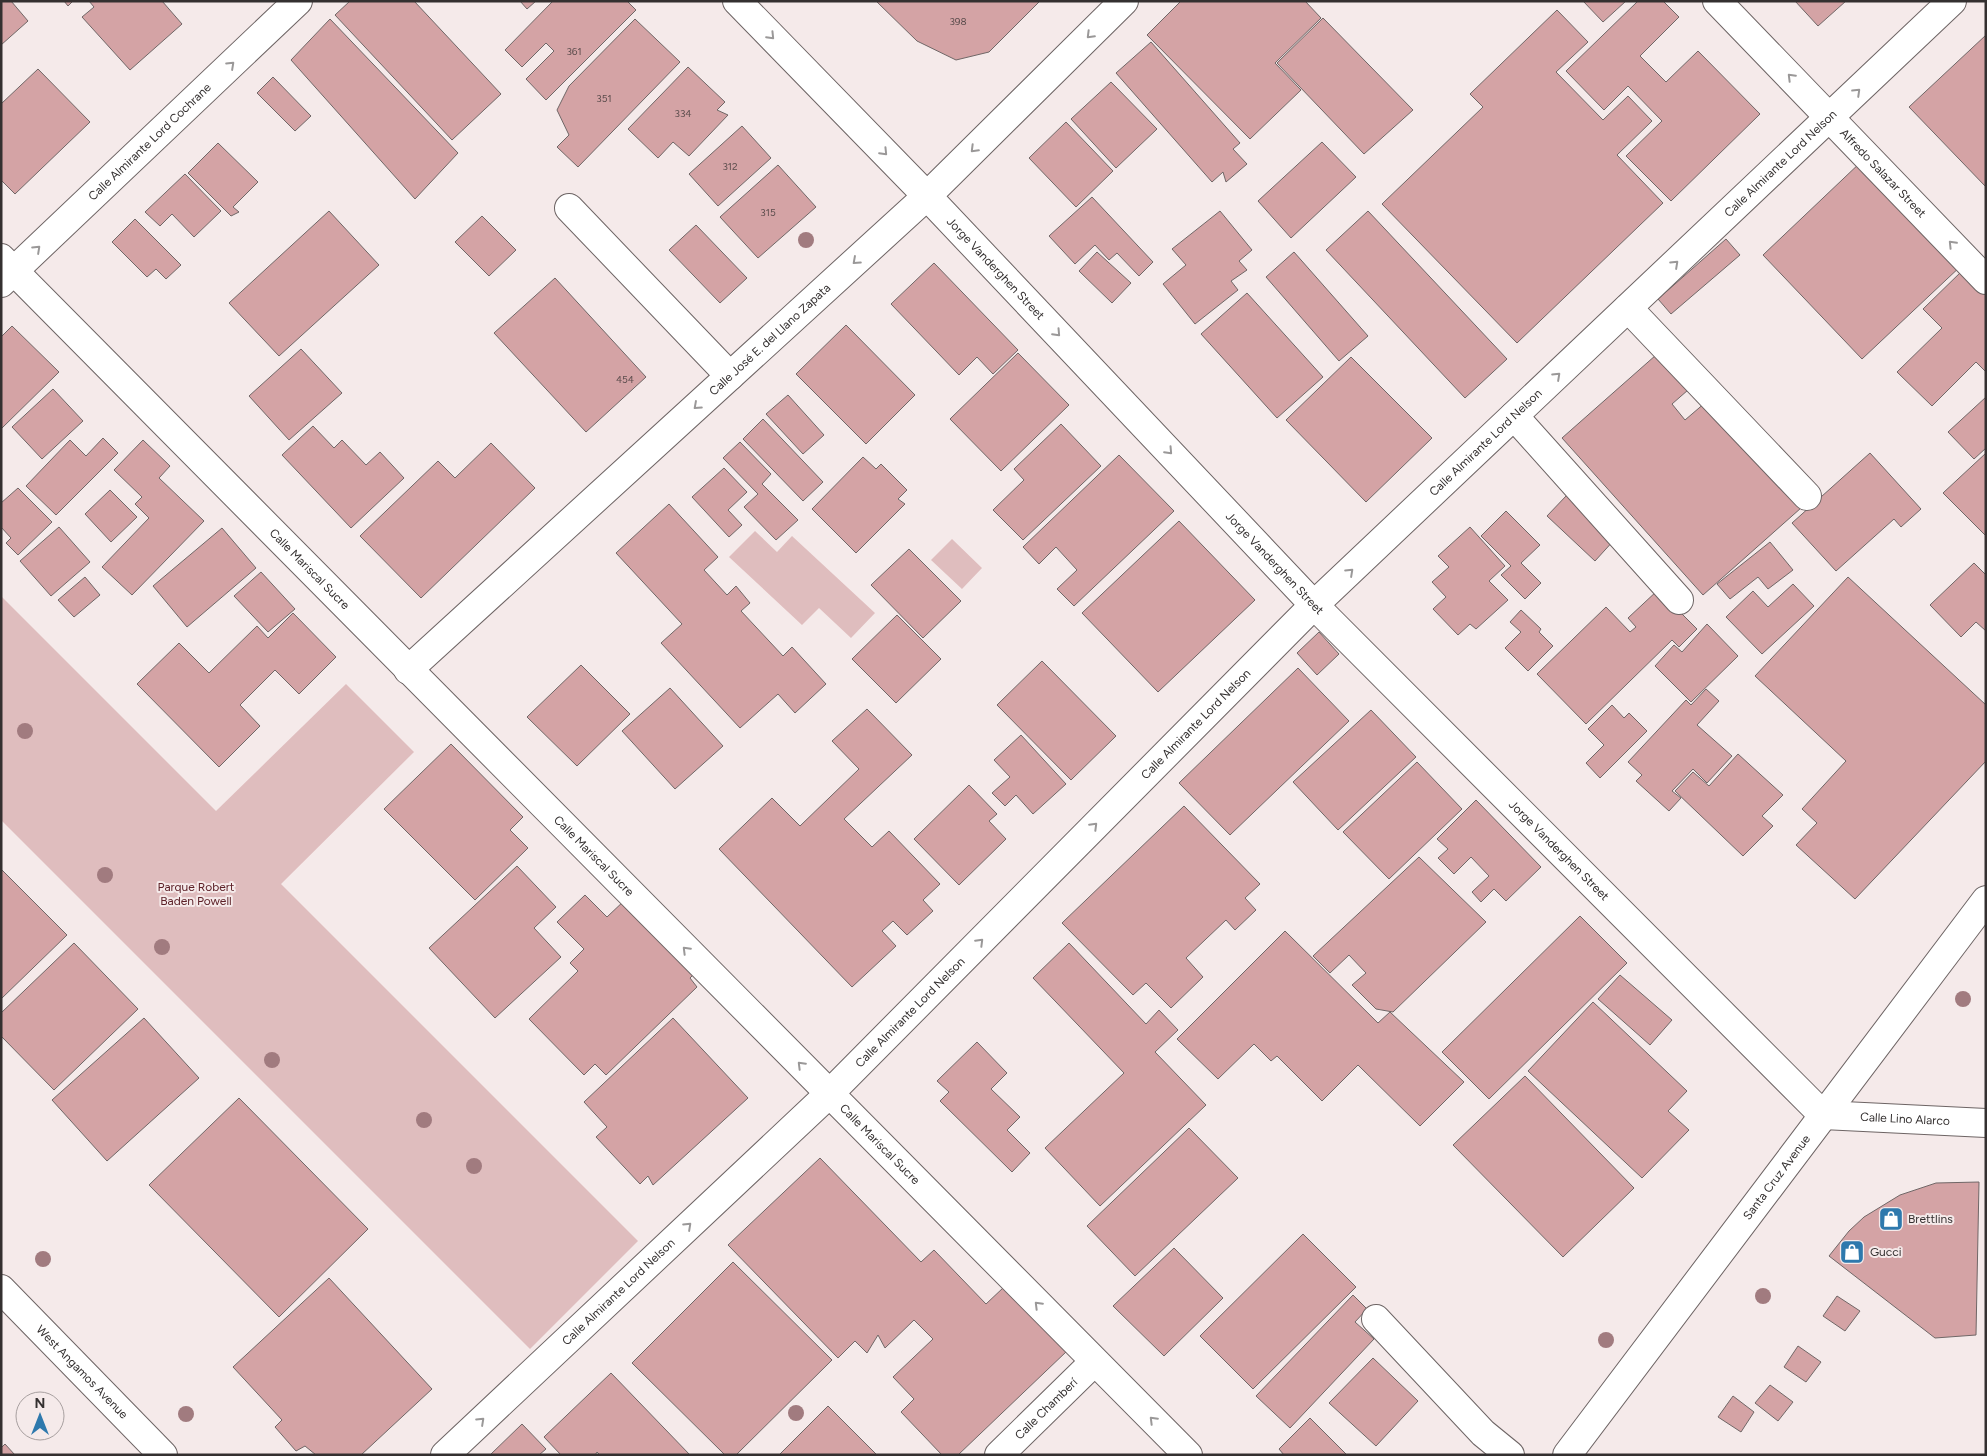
<svg xmlns="http://www.w3.org/2000/svg" width="1987" height="1456" font-family="Figtree,sans-serif">
<style>
.green{fill:#dfbdbe}
.building{fill:#d4a3a5;stroke:#706767}
.lines{fill:none;stroke-linecap:round;stroke-linejoin:round}
.minor-casing{stroke:#6d6464;stroke-width:30}
.major-casing{stroke:#6d6464;stroke-width:30}
.minor{stroke:#fff;stroke-width:28}
.major{stroke:#fff;stroke-width:28}
.tree{fill:#a17b7f}
.oneway{stroke:#9a9898}
.labels{text-anchor:middle;stroke-width:4;stroke-linejoin:round;paint-order:stroke}
.number-label{font-size:10px;fill:#5c4d4d}
.street-label{font-size:12px;fill:#343030;stroke:#f5eaea}
.park-label{font-size:12px;fill:#5d2128;stroke:#f5eaea}
.poi-label{font-size:12px;fill:#343030;stroke:#f5eaea;text-anchor:start}
</style>
<rect width="100%" height="100%" fill="#f5eaea"/>
<!-- green -->
<path class="green" d="M755 531 777 552 792 536 875 613 851 638 819 608 802 625 729 557Z
M952 539 982 568 962 589 931 560Z
M1 596 216 811 346 684 414 752 281 884 638 1241 530 1349 1 820Z"/>
<!-- building -->
<path class="building" d="M1 1H11L28 21 1 45Z
M64 1H73L68 6Z
M89 1H162L182 24 130 70 82 17 94 7Z
M350 1H414L501 94 452 140 335 15Z
M520 1H536L527 9Z
M553 1H627L636 10 546 100 526 79 554 51 546 43 522 67 505 50Z
M876 1H1040L989 52 956 60 917 41Z
M1181 1H1305L1321 18 1275 63 1301 90 1250 139 1147 35Z
M1583 1H1626L1603 22Z
M1638 1H1663L1679 17 1640 56 1666 82 1698 51 1760 114 1671 201 1626 156 1662 121 1628 86 1604 110 1566 71Z
M1795 1H1846L1818 26Z
M1557 10 1588 42 1556 72 1603 120 1628 96 1652 121 1617 155 1663 203 1517 343 1382 204 1483 107 1470 94Z
M1323 18 1413 110 1364 154 1277 63Z
M330 19 458 153 415 199 291 60Z
M635 19 680 62 578 167 557 147 569 135 557 110 569 86Z
M1986 35V187L1909 107Z
M1151 42 1240 143 1233 149 1247 164 1226 182 1223 172 1212 182 1116 73Z
M688 67 725 102 717 110 728 115 689 156 673 142 658 158 628 129Z
M38 69 90 122 15 194 1 180V104Z
M273 77 311 116 295 131 257 93Z
M1111 82 1157 129 1116 168 1071 119Z
M1066 122 1113 171 1076 207 1029 158Z
M742 126 771 158 718 206 689 174Z
M1322 142 1356 177 1291 238 1258 201Z
M218 143 258 182 233 207 239 212 231 216 188 173Z
M1863 160 1963 264 1862 359 1763 255Z
M778 165 816 207 758 258 720 217Z
M185 174 221 211 194 237 172 214 160 226 145 212Z
M1092 197 1153 262 1139 276 1117 253 1109 260 1095 245 1075 264 1049 236Z
M329 211 379 265 279 356 229 303Z
M1220 211 1252 250 1239 261 1247 270 1231 281 1238 290 1195 324 1163 284 1186 265 1172 249Z
M1368 211 1507 359 1465 398 1326 250Z
M482 216 516 250 489 276 455 242Z
M135 219 181 265 166 279 156 269 147 277 112 242Z
M696 225 747 278 720 303 669 250Z
M1726 239 1740 255 1671 314 1658 299Z
M1097 252 1131 283 1112 303 1079 271Z
M1294 252 1368 336 1339 361 1266 277Z
M934 263 1018 350 993 374 977 357 959 375 891 304Z
M1964 269 1986 291V372L1976 362 1932 406 1897 372 1942 328 1923 309Z
M555 278 646 377 586 432 494 333Z
M1247 293 1323 377 1277 418 1201 334Z
M846 325 915 395 866 444 796 374Z
M12 326 59 372 1 429V337Z
M301 349 342 393 289 440 249 396Z
M1018 353 1069 405 1001 471 950 419Z
M1656 355 1688 390 1672 404 1685 420 1706 402 1801 508 1703 595 1562 438Z
M1351 357 1432 438 1366 502 1286 420Z
M53 389 83 421 42 459 12 427Z
M788 395 824 435 803 454 766 414Z
M1986 397V448L1974 459 1948 432Z
M763 419 823 482 803 501 743 439Z
M1061 424 1101 466 1023 540 993 510 1024 480 1014 469Z
M313 426 334 448 342 440 366 465 380 452 404 478 351 528 282 455Z
M103 438 118 453 56 515 26 486 70 440 86 456Z
M143 440 170 466 159 478 204 521 132 595 102 567 149 518 135 504 142 497 114 470Z
M740 442 771 474 762 484 798 520 776 540 744 507 758 494 723 458Z
M491 443 535 488 421 598 360 536 438 461 455 478Z
M1870 453 1921 509 1901 527 1894 519 1836 571 1792 523Z
M1986 453V536L1943 493Z
M1119 455 1174 511 1074 606 1057 589 1077 570 1056 547 1039 564 1023 547Z
M863 457 876 469 881 464 907 490 898 499 905 504 856 553 812 509Z
M724 468 747 492 728 510 742 525 729 537 692 497Z
M18 488 52 522 18 555 6 543 11 538 1 527V503Z
M110 490 137 517 111 542 85 514Z
M1567 495 1615 539 1595 561 1547 516Z
M669 504 718 557 704 570 727 595 736 586 750 603 741 611 783 656 792 647 826 684 795 713 778 694 740 728 661 643 682 624 616 553Z
M1506 511 1540 545 1521 563 1541 583 1525 599 1501 575 1511 566 1481 536Z
M1179 521 1255 600 1158 692 1082 613Z
M59 527 90 562 51 596 20 561Z
M1470 527 1505 566 1489 581 1508 600 1476 629 1470 624 1458 635 1433 609 1446 597 1432 582 1449 567 1438 556Z
M222 528 256 568 187 627 153 586Z
M1770 542 1793 570 1768 589 1758 577 1730 599 1717 584Z
M909 549 961 601 923 638 871 585Z
M1974 563 1986 575V631L1976 622 1961 637 1930 605Z
M261 572 295 609 268 632 234 596Z
M85 577 100 595 74 617 58 600Z
M1848 577 1986 705V761L1855 899 1796 845 1817 823 1802 809 1846 761 1755 676Z
M1793 584 1814 606 1762 654 1726 617 1753 591 1768 607Z
M1658 590 1697 629 1679 647 1672 640 1586 724 1537 674 1606 607 1630 632 1636 627 1628 618Z
M1521 610 1541 629 1539 632 1553 646 1528 671 1505 648 1521 632 1510 622Z
M293 613 336 657 299 694 275 670 240 705 260 726 219 767 137 684 179 643 209 673 257 626 268 638Z
M897 615 941 659 896 703 852 659Z
M1707 624 1738 656 1691 702 1655 666 1674 645 1682 652Z
M1319 632 1339 654 1317 675 1297 653Z
M1042 661 1116 736 1071 780 997 705Z
M581 665 630 714 577 766 527 717Z
M1298 668 1349 721 1230 835 1179 783Z
M670 688 723 746 675 789 622 731Z
M1706 689 1719 701 1697 725 1732 756 1707 783 1693 769 1672 791 1681 798 1669 811 1636 781 1642 775 1628 762 1686 700 1691 705Z
M1612 705 1624 718 1629 713 1647 731 1600 778 1586 763 1604 745 1588 729Z
M867 709 912 755 844 819 872 847 889 831 940 884 923 900 933 911 907 935 893 921 882 931 896 946 852 987 719 849 772 798 800 826 859 769 832 741Z
M1371 710 1416 757 1338 830 1293 782Z
M1021 735 1066 784 1033 814 1016 795 1005 806 992 793 1010 777 994 760Z
M451 744 523 817 510 830 528 848 475 900 384 809Z
M1738 754 1783 795 1762 816 1773 826 1743 856 1675 791 1693 772 1709 786Z
M1417 762 1462 809 1389 879 1343 832Z
M969 785 997 814 989 821 1006 839 959 885 914 839Z
M1476 800 1541 867 1506 901 1494 889 1481 902 1472 892 1489 876 1471 857 1454 874 1438 858 1448 849 1437 839Z
M1184 806 1260 884 1245 898 1256 910 1235 930 1226 920 1186 958 1203 977 1171 1008 1146 983 1133 995 1062 923Z
M1419 857 1486 922 1393 1012 1376 1009 1352 985 1366 973 1349 955 1330 973 1313 956Z
M517 866 556 907 534 928 561 957 495 1018 429 948Z
M1 869 67 935 1 999Z
M585 895 607 917 626 899 697 971 690 978 697 987 606 1075 595 1064 584 1075 529 1019 578 971 570 963 584 949 557 922Z
M1580 916 1627 963 1489 1099 1442 1052Z
M1285 931 1378 1023 1390 1012 1464 1082 1420 1126 1358 1065 1322 1101 1277 1056 1271 1061 1254 1044 1218 1079 1177 1039Z
M74 943 138 1009 54 1090 1 1036V1013Z
M1069 943 1146 1024 1159 1010 1178 1030 1155 1052 1206 1105 1100 1206 1045 1148 1124 1073 1033 978Z
M1620 975 1672 1020 1650 1045 1598 999Z
M1593 1002 1687 1091 1668 1111 1689 1130 1642 1178 1528 1071Z
M144 1018 199 1078 107 1161 52 1100Z
M673 1018 748 1098 653 1185 648 1176 640 1184 596 1137 607 1127 584 1102Z
M977 1042 1007 1073 991 1089 1020 1117 1007 1130 1030 1153 1012 1172 940 1101 949 1092 937 1081Z
M1525 1076 1634 1188 1563 1257 1453 1145Z
M239 1098 368 1229 279 1317 149 1185Z
M1189 1128 1238 1178 1135 1276 1087 1226Z
M820 1158 921 1262 934 1250 986 1304 1004 1287 1067 1351 958 1455H942L901 1412 914 1399 893 1377 933 1339 914 1320 885 1348 878 1335 867 1353 855 1341 838 1358 728 1245Z
M1979 1182 1976 1335 1935 1338 1829 1256 1849 1231 1864 1217 1900 1195 1936 1183Z
M1303 1234 1356 1287 1253 1389 1200 1336Z
M1174 1248 1223 1298 1164 1356 1113 1306Z
M733 1262 832 1360 736 1455H725L632 1363Z
M329 1278 432 1389 361 1455H316L305 1446 296 1451 275 1427 282 1420 233 1367Z
M1353 1295 1367 1309 1355 1322 1374 1339 1290 1428 1256 1396Z
M1837 1296 1860 1311 1845 1331 1823 1316Z
M1798 1346 1821 1362 1806 1382 1784 1367Z
M1373 1358 1418 1401 1376 1446 1329 1403Z
M611 1373 690 1455H600L597 1452 595 1455H561L544 1437Z
M1770 1385 1793 1402 1778 1421 1755 1403Z
M1733 1396 1754 1412 1741 1432 1718 1417Z
M828 1406 877 1455H779Z
M1310 1418 1347 1455H1284L1279 1449Z
M522 1424 546 1449 539 1455H490Z
M5 1444 15 1455H1V1448Z"/>
<g class="lines">
<defs>
<g id="minor">
<path id="s1" d="M737 1 927 196 1314 605 1823 1115 1986 1123"/>
<path id="s2" d="M1717 1 1986 280"/>
<path d="M569 208 730 376"/>
<path id="s3" d="M1 258 1188 1455"/>
<path id="s4" d="M1 283 298 1"/>
<path d="M1628 308 1807 496"/>
<path d="M1514 416 1679 600"/>
<path id="s5" d="M408 670 927 196 1124 1"/>
<path id="s6" d="M1 1289 163 1455"/>
<path d="M1376 1319 1483 1433 1510 1455"/>
<path id="s7" d="M445 1455 829 1094 1314 605 1952 1"/>
<path id="s8" d="M999 1455 1094 1362"/>
</g>
<g id="major">
<path id="s9" d="M1567 1455 1986 900"/>
</g>
</defs>
<!-- minor casing -->
<use href="#minor" class="minor-casing"/>
<!-- major casing -->
<use href="#major" class="major-casing"/>
<!-- minor -->
<use href="#minor" class="minor"/>
<!-- major -->
<use href="#major" class="major"/>
</g>
<!-- trees -->
<g class="tree">
<circle cx="806" cy="240" r="8"/>
<circle cx="25" cy="731" r="8"/>
<circle cx="105" cy="875" r="8"/>
<circle cx="162" cy="947" r="8"/>
<circle cx="1963" cy="999" r="8"/>
<circle cx="272" cy="1060" r="8"/>
<circle cx="424" cy="1120" r="8"/>
<circle cx="474" cy="1166" r="8"/>
<circle cx="43" cy="1259" r="8"/>
<circle cx="1763" cy="1296" r="8"/>
<circle cx="1606" cy="1340" r="8"/>
<circle cx="796" cy="1413" r="8"/>
<circle cx="186" cy="1414" r="8"/>
</g>
<!-- one-way arrows -->
<defs><path id="oneway-chevron" d="M-2-3.5L2.5 0L-2 3.5" fill="none" stroke-width="1.6" stroke-linecap="round" stroke-linejoin="round" transform="scale(1.25)"/></defs>
<g class="oneway">
<use href="#oneway-chevron" transform="translate(1090 35) rotate(135)"/>
<use href="#oneway-chevron" transform="translate(771 36) rotate(46)"/>
<use href="#oneway-chevron" transform="translate(231 65) rotate(-43)"/>
<use href="#oneway-chevron" transform="translate(1791 77) rotate(-135)"/>
<use href="#oneway-chevron" transform="translate(1857 92) rotate(-44)"/>
<use href="#oneway-chevron" transform="translate(974 149) rotate(135)"/>
<use href="#oneway-chevron" transform="translate(884 152) rotate(46)"/>
<use href="#oneway-chevron" transform="translate(1952 244) rotate(-134)"/>
<use href="#oneway-chevron" transform="translate(37 249) rotate(-43)"/>
<use href="#oneway-chevron" transform="translate(856 261) rotate(138)"/>
<use href="#oneway-chevron" transform="translate(1675 264) rotate(-43)"/>
<use href="#oneway-chevron" transform="translate(1057 333) rotate(47)"/>
<use href="#oneway-chevron" transform="translate(1557 376) rotate(-43)"/>
<use href="#oneway-chevron" transform="translate(697 406) rotate(138)"/>
<use href="#oneway-chevron" transform="translate(1169 451) rotate(47)"/>
<use href="#oneway-chevron" transform="translate(1350 572) rotate(-43)"/>
<use href="#oneway-chevron" transform="translate(1094 826) rotate(-45)"/>
<use href="#oneway-chevron" transform="translate(980 942) rotate(-45)"/>
<use href="#oneway-chevron" transform="translate(686 950) rotate(-135)"/>
<use href="#oneway-chevron" transform="translate(801 1065) rotate(-135)"/>
<use href="#oneway-chevron" transform="translate(688 1226) rotate(-43)"/>
<use href="#oneway-chevron" transform="translate(1038 1305) rotate(-135)"/>
<use href="#oneway-chevron" transform="translate(1153 1420) rotate(-135)"/>
<use href="#oneway-chevron" transform="translate(481 1421) rotate(-43)"/>
</g>
<!-- icons -->
<defs>
<symbol id="shop-square" viewBox="-11 -11 22 22"><rect x="-9" y="-9" width="18" height="18" rx="4" fill="#2e79ad" stroke="#f5eaea"/><path d="M-5-2.5h2.3a2.7 3.5 0 0 1 5.4 0H5L5.5 6h-11ZM-1.5-2.5h3a1.5 2.3 0 0 0-3 0Z" fill="#fff"/></symbol>
</defs>
<g fill-rule="evenodd">
<use href="#shop-square" x="1877" y="1205" width="28" height="28"/>
<use href="#shop-square" x="1838" y="1238" width="28" height="28"/>
</g>
<g class="labels">
<!-- number labels -->
<g class="number-label">
<text x="958" y="25">398</text>
<text x="574" y="55">361</text>
<text x="604" y="102">351</text>
<text x="683" y="117">334</text>
<text x="730" y="170">312</text>
<text x="768" y="216">315</text>
<text x="625" y="383">454</text>
</g>
<!-- street labels -->
<g class="street-label">
<text dy="4" stroke="none"><textPath href="#s4" startOffset="205">Calle Almirante Lord Cochrane</textPath></text>
<text dy="4" stroke="none"><textPath href="#s7" startOffset="1858">Calle Almirante Lord Nelson</textPath></text>
<text dy="4" stroke="none"><textPath href="#s2" startOffset="239">Alfredo Salazar Street</textPath></text>
<text dy="4" stroke="none"><textPath href="#s1" startOffset="372">Jorge Vanderghen Street</textPath></text>
<text dy="4" stroke="none"><textPath href="#s5" startOffset="490">Calle José E. del Llano Zapata</textPath></text>
<text dy="4" stroke="none"><textPath href="#s7" startOffset="1452">Calle Almirante Lord Nelson</textPath></text>
<text dy="4" stroke="none"><textPath href="#s1" startOffset="778">Jorge Vanderghen Street</textPath></text>
<text dy="4" stroke="none"><textPath href="#s3" startOffset="438">Calle Mariscal Sucre</textPath></text>
<text dy="4" stroke="none"><textPath href="#s7" startOffset="1048">Calle Almirante Lord Nelson</textPath></text>
<text dy="4" stroke="none"><textPath href="#s1" startOffset="1182">Jorge Vanderghen Street</textPath></text>
<text dy="4" stroke="none"><textPath href="#s3" startOffset="842">Calle Mariscal Sucre</textPath></text>
<text dy="4" stroke="none"><textPath href="#s7" startOffset="642">Calle Almirante Lord Nelson</textPath></text>
<text dy="4" stroke="none"><textPath href="#s1" startOffset="1638">Calle Lino Alarco</textPath></text>
<text dy="4" stroke="none"><textPath href="#s3" startOffset="1248">Calle Mariscal Sucre</textPath></text>
<text dy="4" stroke="none"><textPath href="#s9" startOffset="348">Santa Cruz Avenue</textPath></text>
<text dy="4" stroke="none"><textPath href="#s7" startOffset="238">Calle Almirante Lord Nelson</textPath></text>
<text dy="4" stroke="none"><textPath href="#s6" startOffset="116">West Angamos Avenue</textPath></text>
<text dy="4" stroke="none"><textPath href="#s8" startOffset="66">Calle Chamberí</textPath></text>
</g>
<!-- park labels -->
<g class="park-label">
<text x="196" y="891">Parque Robert<tspan x="196" dy="14">Baden Powell</tspan></text>
</g>
<!-- poi labels -->
<g class="poi-label">
<text x="1908" y="1223">Brettlins</text>
<text x="1870" y="1256">Gucci</text>
</g>
</g>
<!-- border -->
<rect width="1987" height="1456" fill="none" stroke="#343030" stroke-width="5"/>
<!-- north arrow -->
<g transform="translate(40 1416)"><circle r="24" fill="#f5eaea" stroke="#a8a0a0"/>
<path d="M0-4L9 19L0 12L-9 19Z" fill="#2e79ad"/>
<text y="-8" font-size="14" font-weight="bold" text-anchor="middle" fill="#343030">N</text>
</g>
</svg>
